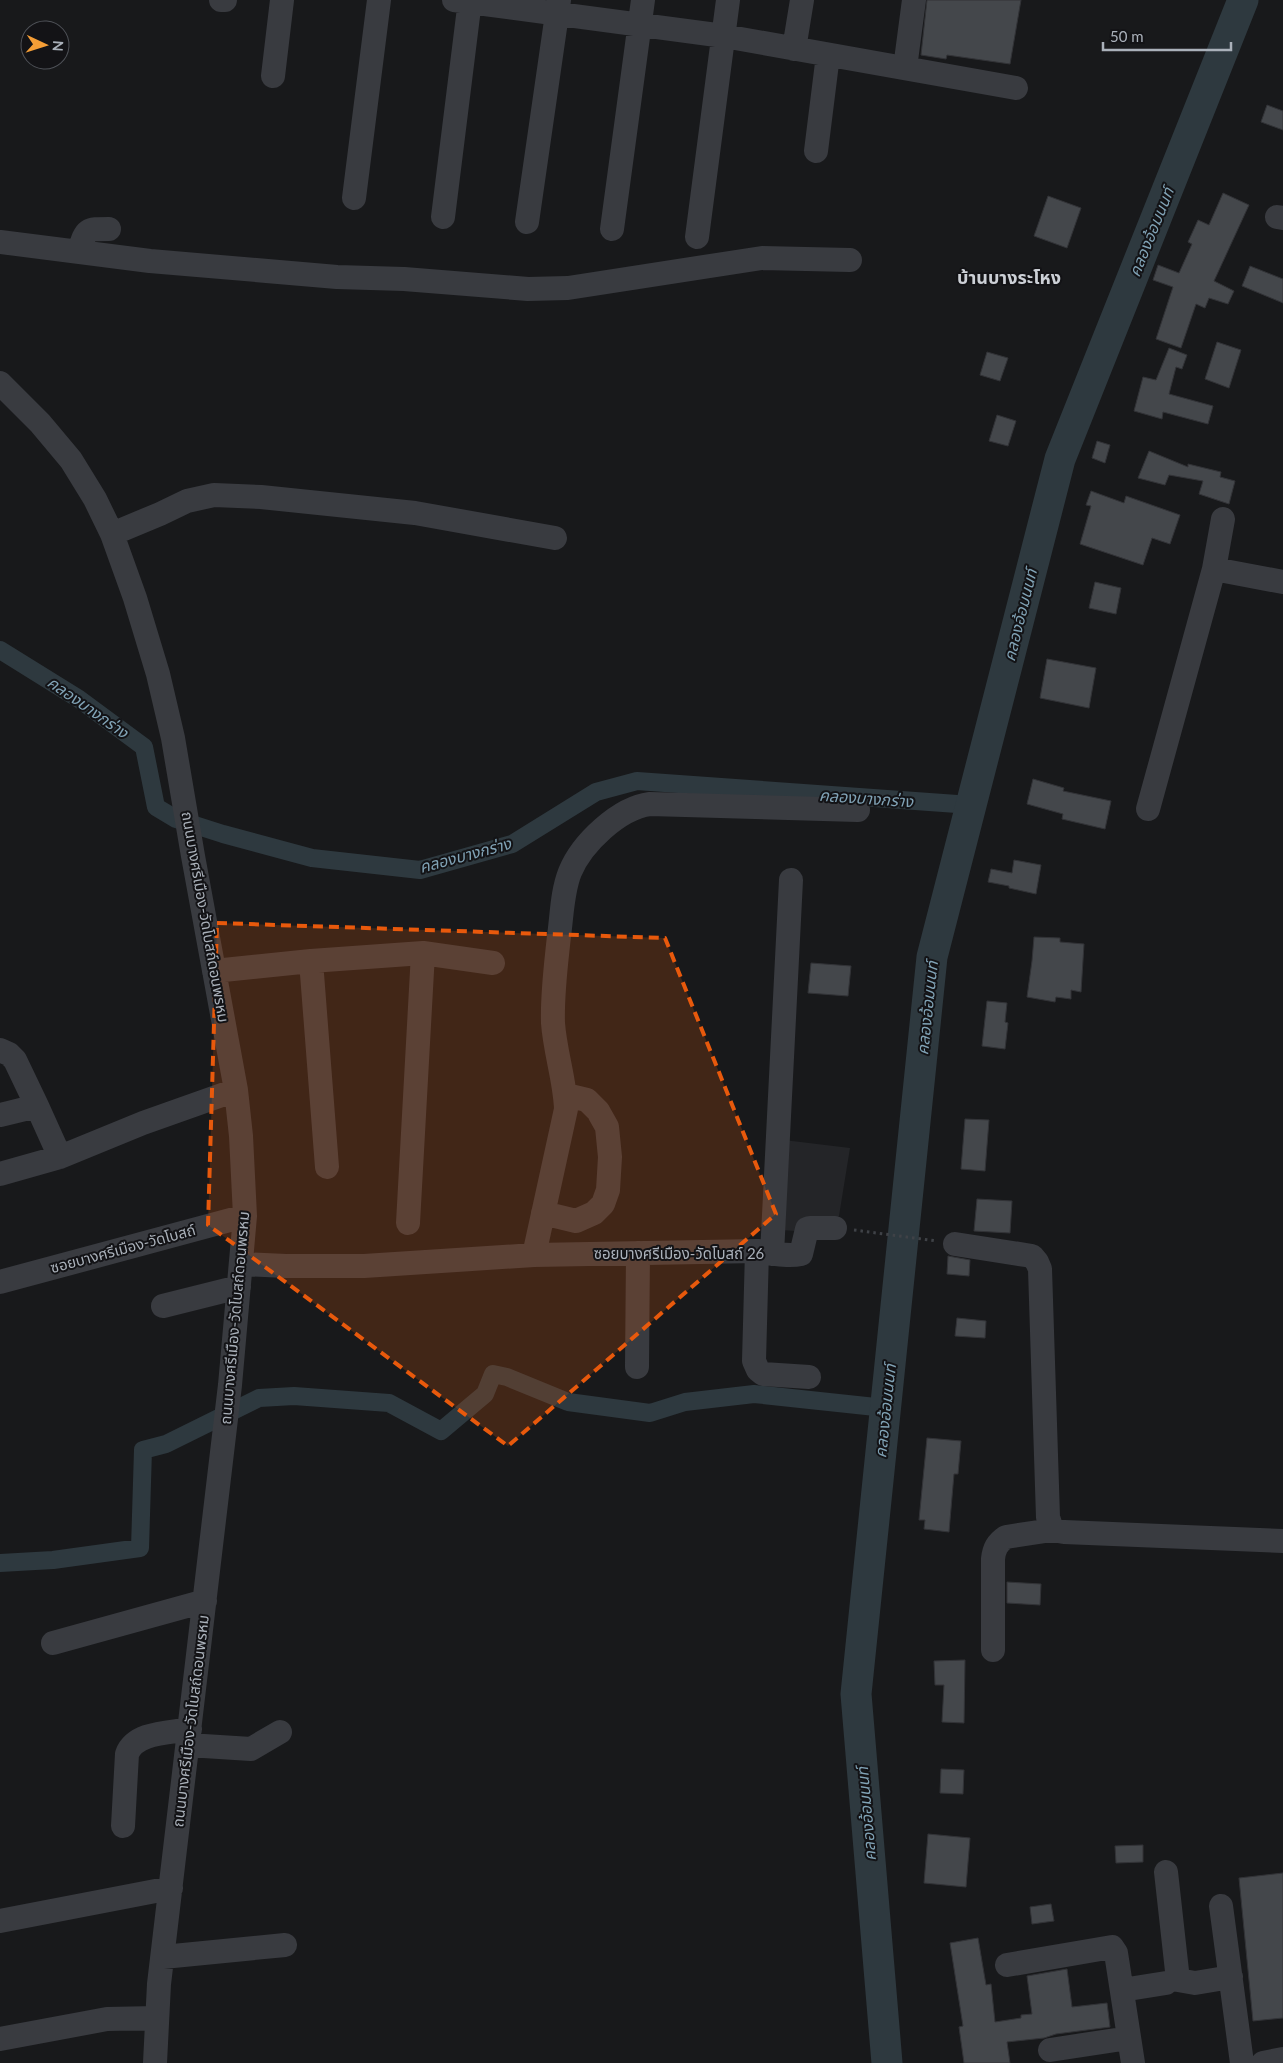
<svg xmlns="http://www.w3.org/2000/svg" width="1283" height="2063" font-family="Lato,'Noto Sans Thai',sans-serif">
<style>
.built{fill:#242528}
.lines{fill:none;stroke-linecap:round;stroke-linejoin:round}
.canal{stroke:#2e393f;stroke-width:18}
.river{stroke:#2e393f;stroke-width:31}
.building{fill:#44474b;stroke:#323337}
.path{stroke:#3f4247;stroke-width:3;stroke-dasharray:2.5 4;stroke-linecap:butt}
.minor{stroke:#393b40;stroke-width:24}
.marked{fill:#e8590c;fill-opacity:0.2;stroke:#e8590c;stroke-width:4;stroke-dasharray:10 6;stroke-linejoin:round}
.labels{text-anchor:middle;stroke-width:4;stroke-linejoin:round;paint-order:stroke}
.street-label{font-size:15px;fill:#aab1ba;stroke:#131316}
.water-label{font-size:16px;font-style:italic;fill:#81a3b6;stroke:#131316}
.quarter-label{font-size:18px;font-weight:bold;fill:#ccd0d6;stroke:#131316}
</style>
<rect width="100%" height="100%" fill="#18191b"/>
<!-- built -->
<path class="built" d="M784 1140 850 1148 839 1216H811L810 1232 781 1230Z"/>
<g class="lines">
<!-- canal -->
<path class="canal" d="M0 650 79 699 144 747 156 807 176 819 223 834 312 858 420 870 512 844 596 792 637 781 971 805
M0 1563 53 1560 140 1548 143 1450 166 1444 259 1398 294 1396 389 1403 441 1431 485 1394 493 1374 507 1377 568 1402 650 1413 685 1402 754 1394 885 1408"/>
<!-- river -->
<path class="river" d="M887 2063 856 1694 932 957 1060 459 1243 0"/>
</g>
<!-- building -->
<path class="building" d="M927 0H1021L1010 64 947 55 946 59 921 55Z
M1267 105 1283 111V130L1261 122Z
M1223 193 1249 205 1214 281 1234 291 1228 304 1209 298 1205 308 1196 304 1181 348 1156 339 1173 287 1153 280 1158 265 1179 273 1192 244 1188 242 1198 220 1209 225Z
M1048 196 1081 208 1067 248 1034 236Z
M1250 266 1283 279V303L1242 286Z
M1217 342 1241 350 1229 388 1205 379Z
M1169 348 1187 355 1182 369 1176 367 1169 394 1213 406 1208 424 1163 412 1162 419 1134 411 1143 377 1156 380Z
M987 352 1008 358 1000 381 980 375Z
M997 415 1016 421 1008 446 989 441Z
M1097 441 1110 445 1105 463 1092 458Z
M1149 451 1188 467V464L1221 472 1220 477 1235 481 1229 504 1199 494 1203 481 1169 475 1165 485 1138 478Z
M1091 491 1124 503 1126 496 1180 515 1170 544 1152 538 1143 565 1080 544 1091 506 1086 505Z
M1095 582 1121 588 1116 614 1089 608Z
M1047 659 1096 668 1089 708 1040 698Z
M1033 779 1064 788 1063 791 1111 801 1105 829 1062 819 1063 814 1027 804Z
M1014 860 1041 865 1036 894 1009 888V886L988 882 991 869 1012 873Z
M1034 937 1060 938V942L1084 944 1081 992 1071 990V999L1056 997 1055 1002 1027 997 1032 961Z
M811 963 851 966 848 996 808 993Z
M987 1001 1007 1003 1005 1022 1008 1023 1005 1049 982 1046Z
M965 1119 989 1120 985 1171 961 1169Z
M977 1199 1012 1201 1010 1233 974 1231Z
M948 1256 970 1260 969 1276 947 1274Z
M957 1318 986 1321 985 1338 955 1336Z
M927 1438 961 1441 958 1474H954L949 1532 924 1529 925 1520H919Z
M1007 1582 1041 1584 1040 1605 1007 1603Z
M965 1660 964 1723 942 1722 944 1685H935L934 1661Z
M941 1769 964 1770 963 1794 940 1793Z
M928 1834 970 1838 966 1887 924 1883Z
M1143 1845V1862L1116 1863 1115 1846Z
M1283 1873V2018L1253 2021 1239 1878Z
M1051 1904 1054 1921 1032 1924 1030 1907Z
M978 1938 986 1985 991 1984 995 2022 1021 2018V2015L1032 2014 1027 1976 1067 1969 1072 2007 1107 2003 1110 2027 1056 2034 1044 2038 1007 2042 1010 2063H964L959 2027 963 2026 950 1943Z"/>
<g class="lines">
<!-- path -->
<path class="path" d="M854 1230 937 1241"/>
<!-- minor -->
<path class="minor" d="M221 0H225
M454 0 724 36 1016 88
M794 49 802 0
M905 68 914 0
M273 76 282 0
M816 151 828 55
M354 198 379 0
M443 217 470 0
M1277 217 1283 218
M527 222 559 0
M612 229 643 0
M697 237 728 0
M0 242 150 261 337 277 404 279 528 289 568 288 762 258 850 260
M79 252C86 229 85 229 109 229
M0 383 40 423 71 460 95 499 112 534 135 598 158 674 173 738 193 856 236 1090 241 1136 245 1216 230 1385 159 1984 155 2063
M112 534 160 514 187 501 214 495 261 497 415 513 555 538
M1214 569 1283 582
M1148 809 1214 569 1223 519
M311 961 327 1167
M214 971 311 961 423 953 493 963
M0 1050 9 1054 15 1060 37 1106
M0 1115 37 1106 60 1157
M0 1174 60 1157 143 1123 236 1090
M543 1213 576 1221 594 1213 603 1204 608 1190 610 1157 607 1127 598 1111 587 1100 566 1095
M408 1223 423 953
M955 1244 1032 1256 1037 1262 1040 1269 1048 1517 1052 1530 1064 1532 1283 1541
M757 1251 754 1361 758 1370 763 1374 809 1377
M772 1254 791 880
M534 1255 566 1109C565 1080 555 1052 553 1023 552 994 556 965 559 936 562 915 562 892 570 872 582 843 619 808 650 804L858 810
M241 1264 286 1266H364L534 1255 757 1251C771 1253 787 1257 801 1254L807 1229 810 1228H835
M0 1282 245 1216
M163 1306 239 1287
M637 1367 638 1253
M53 1643 205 1601
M993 1650V1559C994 1549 997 1543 1006 1537L1052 1530
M188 1745 251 1749 280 1732
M123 1826 127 1754C135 1732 169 1733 190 1729
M1166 1872 1178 1980 1195 1983 1231 1977
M1221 1906 1242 2063
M0 1921 171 1888
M163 1957 285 1945
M1007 1965 1112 1947 1116 1953 1133 2063
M1122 1990 1166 1983
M0 2039 107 2019 157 2018
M1050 2050 1129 2038
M1263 2063 1283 2059"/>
</g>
<!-- marked area -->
<path class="marked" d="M217 923 665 938 776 1214 508 1446 208 1225Z"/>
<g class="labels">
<!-- street labels -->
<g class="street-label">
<text transform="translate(205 917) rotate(80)" y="5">ถนนบางศรีเมือง-วัดโบสถ์ดอนพรหม</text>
<text transform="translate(123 1249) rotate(-15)" y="5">ซอยบางศรีเมือง-วัดโบสถ์</text>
<text x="679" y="1259">ซอยบางศรีเมือง-วัดโบสถ์ 26</text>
<text transform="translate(235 1318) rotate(-85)" y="5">ถนนบางศรีเมือง-วัดโบสถ์ดอนพรหม</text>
<text transform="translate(191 1721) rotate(-83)" y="5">ถนนบางศรีเมือง-วัดโบสถ์ดอนพรหม</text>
</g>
<!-- water labels -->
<g class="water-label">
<text transform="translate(1151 232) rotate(-68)" y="6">คลองอ้อมนนท์</text>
<text transform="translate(1020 615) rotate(-76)" y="6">คลองอ้อมนนท์</text>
<text transform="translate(88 707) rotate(35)" y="6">คลองบางกร่าง</text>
<text transform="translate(866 798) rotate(4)" y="6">คลองบางกร่าง</text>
<text transform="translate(465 855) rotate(-15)" y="6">คลองบางกร่าง</text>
<text transform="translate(927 1008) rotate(-84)" y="6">คลองอ้อมนนท์</text>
<text transform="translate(885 1411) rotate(-84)" y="6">คลองอ้อมนนท์</text>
<text transform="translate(866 1814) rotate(-95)" y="6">คลองอ้อมนนท์</text>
</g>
<!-- quarter labels -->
<g class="quarter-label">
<text x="1009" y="284">บ้านบางระโหง</text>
</g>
</g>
<!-- north arrow -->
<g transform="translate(45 45) rotate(94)"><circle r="24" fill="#131316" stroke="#4f5258"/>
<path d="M0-4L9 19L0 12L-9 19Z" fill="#f59e36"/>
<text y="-8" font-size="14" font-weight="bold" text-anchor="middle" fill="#aab1ba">N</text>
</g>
<!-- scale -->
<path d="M1103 42v8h128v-8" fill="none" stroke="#aab1ba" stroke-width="2.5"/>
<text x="1110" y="42" font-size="15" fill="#aab1ba" stroke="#131316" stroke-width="4" paint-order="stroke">50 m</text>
</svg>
